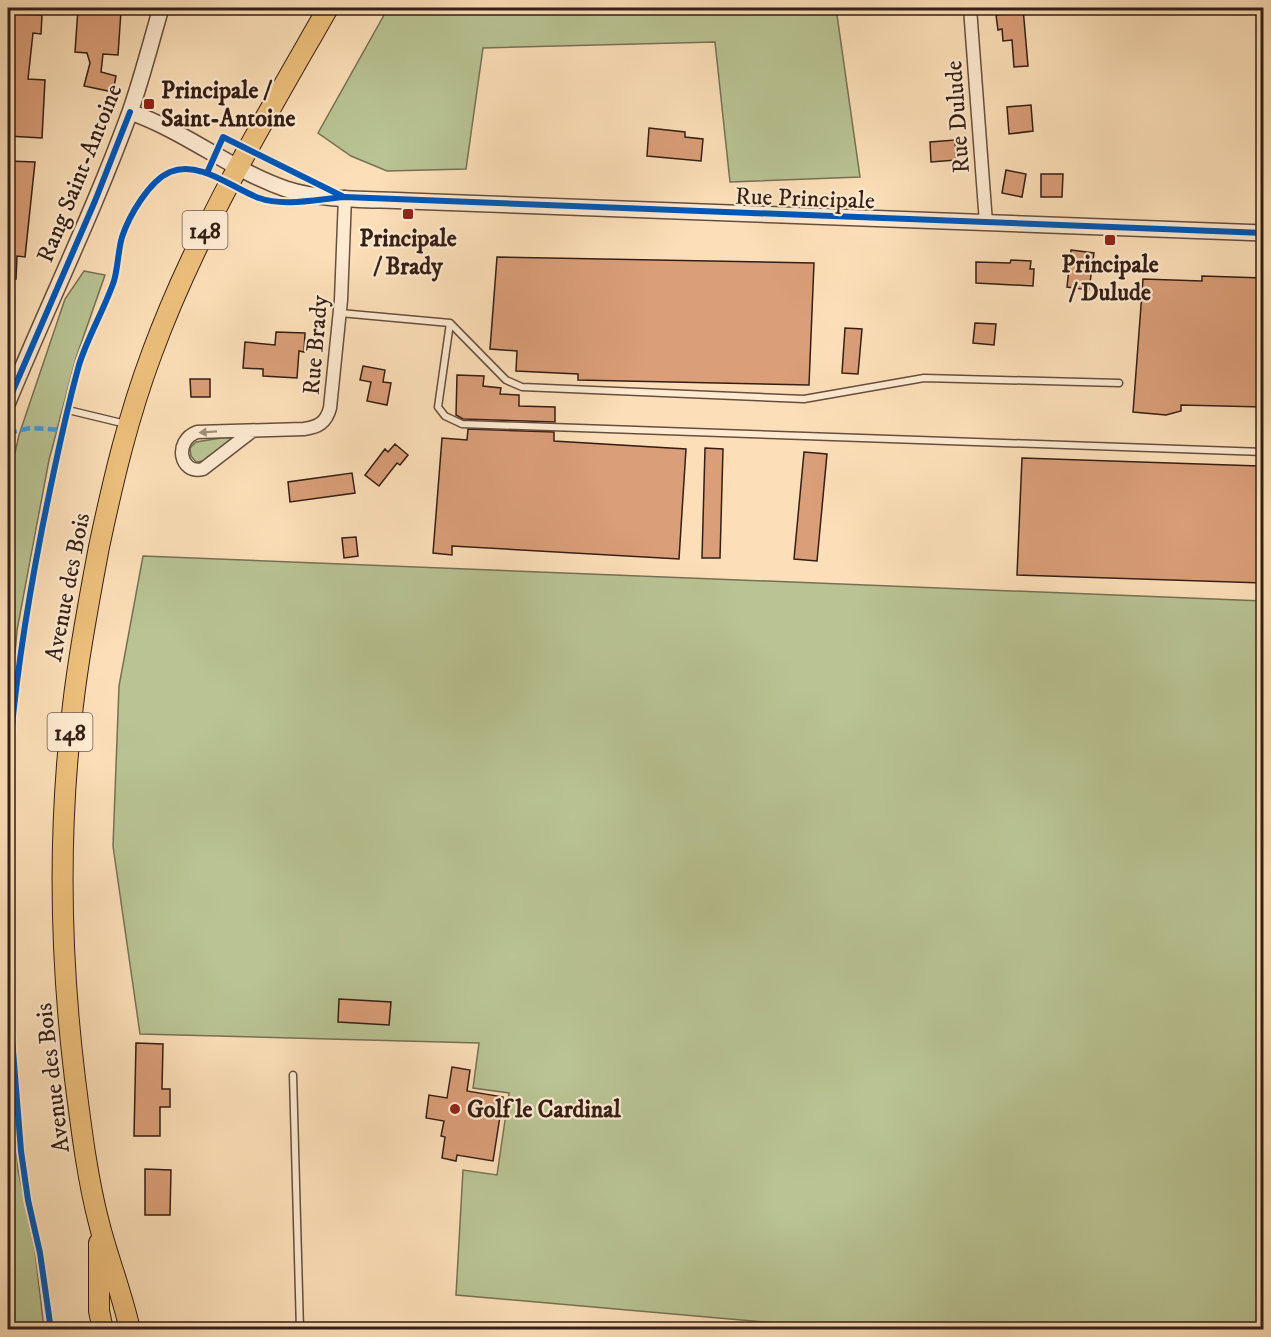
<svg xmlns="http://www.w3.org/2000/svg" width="1271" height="1337" font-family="'IM FELL DW Pica',serif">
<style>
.green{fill:#b9c393;stroke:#777054;stroke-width:1.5}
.building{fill:#da9e78;stroke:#351e15;stroke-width:1.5}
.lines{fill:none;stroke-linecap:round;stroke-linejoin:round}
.service-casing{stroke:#674e3e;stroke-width:9}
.minor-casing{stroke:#674e3e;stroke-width:15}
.tertiary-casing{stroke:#674e3e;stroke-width:18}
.primary-casing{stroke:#351e15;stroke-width:22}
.service{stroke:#fdead1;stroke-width:6}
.minor{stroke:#fdead1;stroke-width:12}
.tertiary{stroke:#fdead1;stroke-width:15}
.primary{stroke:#eec07c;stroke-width:20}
.quiet{stroke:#3e9bdf;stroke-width:4.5;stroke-dasharray:9 4.5;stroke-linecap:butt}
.cycleway-casing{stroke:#fdead1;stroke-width:10}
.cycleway{stroke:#0057b8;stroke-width:6}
.oneway{fill:#a38e7c}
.poi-dot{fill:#8f2418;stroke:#fdead1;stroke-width:2}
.labels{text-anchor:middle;stroke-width:4.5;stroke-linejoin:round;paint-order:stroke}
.shield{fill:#fdead1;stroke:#715b4d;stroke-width:1.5}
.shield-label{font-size:22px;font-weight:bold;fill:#351e15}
.poi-label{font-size:24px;font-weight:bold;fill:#351e15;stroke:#fdead1;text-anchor:start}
.street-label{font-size:24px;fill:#351e15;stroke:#fdead1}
</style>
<rect width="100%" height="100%" fill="#fcdfb8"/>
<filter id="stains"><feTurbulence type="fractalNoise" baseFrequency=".00333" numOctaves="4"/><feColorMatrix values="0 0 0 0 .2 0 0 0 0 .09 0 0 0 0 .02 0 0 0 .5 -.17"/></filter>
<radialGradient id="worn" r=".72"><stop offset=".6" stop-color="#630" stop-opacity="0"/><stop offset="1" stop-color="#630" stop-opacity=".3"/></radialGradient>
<!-- green -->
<path class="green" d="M388 8H836L860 177 730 182 715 42 483 48 466 169 387 171 351 156 318 133Z
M84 271 105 275 76 358 49 460 17 630 8 744V484L19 435 65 299Z
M234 436V439L204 461 196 462 191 456 190 448 196 442Z
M143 556 1263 601V1329L857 1330 456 1295 463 1170 497 1175 509 1093 473 1088 479 1043 140 1034 113 846 119 686Z
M8 1035 18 1170 35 1251 44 1329H8Z"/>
<!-- building -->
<path class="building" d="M1002 8H1023L1028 66 1014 67 1012 40 1003 41 1002 29 998 30 996 15 1003 14Z
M78 9 121 11 118 55 103 54 101 72 116 76 113 92 84 86 90 63 87 53 75 52Z
M8 14 42 15 41 34 33 33 28 79 45 80 42 138 8 136Z
M1031 105 1033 131 1009 134 1007 107Z
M649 128 685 132V137L703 139 701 161 647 156Z
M955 140 956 160 931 162 930 142Z
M8 161 35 162 25 257 17 256 16 279H8Z
M1006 170 1026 174 1022 197 1002 193Z
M1041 174H1063L1062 197H1041Z
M1071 250 1094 253 1089 290 1067 287Z
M497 257 814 263 809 385 578 380V374L516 371 517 351 490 349Z
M1011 260 1031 261 1030 269H1034L1033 286 976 283V262L1010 263Z
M1202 276 1263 278V407L1181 405V411L1166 415 1133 412 1143 279 1202 281Z
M975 323 996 324 994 345 973 343Z
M845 328 862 329 858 374 842 373Z
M276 332 305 333 304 352 299 351 297 378 263 376V369L243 368 245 342 275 345Z
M363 366 385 370 383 382 391 383 387 405 367 401 371 382 360 380Z
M457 375 484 376 483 386 501 388 500 394 519 395V406L555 407V422L463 419 456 415Z
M190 379H210V397H191Z
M468 429 554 432V441L686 449 679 559 452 546V555L433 553 442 438 467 440Z
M395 444 408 455 400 465 397 463 379 486 365 475 385 449 388 452Z
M705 448 723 449 720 558H702Z
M804 452 827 454 817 561 794 559Z
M1022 458 1259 466 1258 485H1263V583L1017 575Z
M352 473 355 493 290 502 288 482Z
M356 537 358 556 344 558 342 538Z
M339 999 391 1002 389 1025 338 1022Z
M136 1043 163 1044 162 1089H170V1107H160V1136H134Z
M452 1067 470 1070 467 1091 503 1097 493 1161 457 1155 456 1161 442 1158 445 1137 441 1136 444 1121 426 1118 429 1095 447 1098Z
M145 1169 171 1170 170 1215H145Z"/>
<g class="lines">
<defs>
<path id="service" d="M340 313 450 323 506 380 522 387 804 399 924 378 1119 383
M450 323 438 407 445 416 462 424 1264 452
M68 410 126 424
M293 1075 300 1330"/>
<path id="minor" d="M970 8 986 223
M251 432 203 469C180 475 173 441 197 432L304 429C318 427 326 423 330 408L341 300 345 197"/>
<path id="tertiary" d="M130 112C185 131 231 170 286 189 323 201 370 199 408 201L1264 233
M8 402C48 305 94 211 130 112 142 78 151 42 161 8"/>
<path id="primary" d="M99 1243V1311L103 1330
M130 1330C122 1293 108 1259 99 1223 87 1177 81 1126 75 1079 60 956 58 828 73 705 79 652 89 600 99 547 113 481 128 417 152 353 197 231 264 120 328 8"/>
</defs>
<!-- service casing -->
<use href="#service" class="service-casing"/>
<!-- minor casing -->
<use href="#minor" class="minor-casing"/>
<!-- tertiary casing -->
<use href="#tertiary" class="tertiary-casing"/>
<!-- primary casing -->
<use href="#primary" class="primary-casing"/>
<!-- service -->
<use href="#service" class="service"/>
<!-- minor -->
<use href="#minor" class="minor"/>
<!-- tertiary -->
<use href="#tertiary" class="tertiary"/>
<!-- primary -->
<use href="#primary" class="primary"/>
<!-- quiet -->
<path class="quiet" d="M8 433 30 428 63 430"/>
<defs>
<path id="cycleway" d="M207 173 223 137 342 196
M8 402 95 201 130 112
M8 776C13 692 26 611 42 529 53 474 64 419 79 365 88 336 104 310 114 281 118 267 118 251 122 237 129 216 149 181 170 172 200 160 232 188 259 198 284 207 318 199 345 197L1264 233
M8 988 21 1151 28 1200 40 1253 51 1330"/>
</defs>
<!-- cycleway casing -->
<use href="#cycleway" class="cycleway-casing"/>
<!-- cycleway -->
<use href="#cycleway" class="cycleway"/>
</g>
<!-- one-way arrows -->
<defs><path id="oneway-solid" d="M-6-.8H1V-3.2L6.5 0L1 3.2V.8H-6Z" transform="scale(1.5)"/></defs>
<use class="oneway" href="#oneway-solid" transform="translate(208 432) rotate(176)"/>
<!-- markers -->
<g class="poi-dot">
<rect x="143" y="98" width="12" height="12" rx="3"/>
<rect x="402" y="208" width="12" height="12" rx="3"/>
<rect x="1104" y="234" width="12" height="12" rx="3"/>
<circle cx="455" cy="1109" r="6"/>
</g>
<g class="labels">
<!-- shield labels -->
<g class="shield">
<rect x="182.5" y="211" width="45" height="38" rx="4.5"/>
<rect x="47.5" y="713" width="45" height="38" rx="4.5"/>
</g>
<g class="shield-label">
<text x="205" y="238">148</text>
<text x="70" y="740">148</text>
</g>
<!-- poi labels -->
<g class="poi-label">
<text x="161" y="98">Principale /<tspan x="161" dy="28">Saint-Antoine</tspan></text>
<text x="408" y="246" text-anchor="middle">Principale<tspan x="408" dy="28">/ Brady</tspan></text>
<text x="1110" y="272" text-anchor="middle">Principale<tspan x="1110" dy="28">/ Dulude</tspan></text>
<text x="467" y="1117">Golf le Cardinal</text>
</g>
<!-- street labels -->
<g class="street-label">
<text transform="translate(957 117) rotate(-94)" y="8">Rue Dulude</text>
<text transform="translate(79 173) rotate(-68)" y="8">Rang Saint-Antoine</text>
<text transform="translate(805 198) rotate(2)" y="8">Rue Principale</text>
<text transform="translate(315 345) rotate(-85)" y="8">Rue Brady</text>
<text transform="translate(67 587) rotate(-79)" y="8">Avenue des Bois</text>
<text transform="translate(52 1078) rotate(-97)" y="8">Avenue des Bois</text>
</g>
</g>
<!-- margin -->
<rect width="1271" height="1337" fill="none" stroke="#fcdfb8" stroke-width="30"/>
<rect x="9" y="9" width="1253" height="1319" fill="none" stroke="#351e15" stroke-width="3"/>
<rect x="15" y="15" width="1241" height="1307" fill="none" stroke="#351e15" stroke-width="1.5"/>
<rect width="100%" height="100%" filter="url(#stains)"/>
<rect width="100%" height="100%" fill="url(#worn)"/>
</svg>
